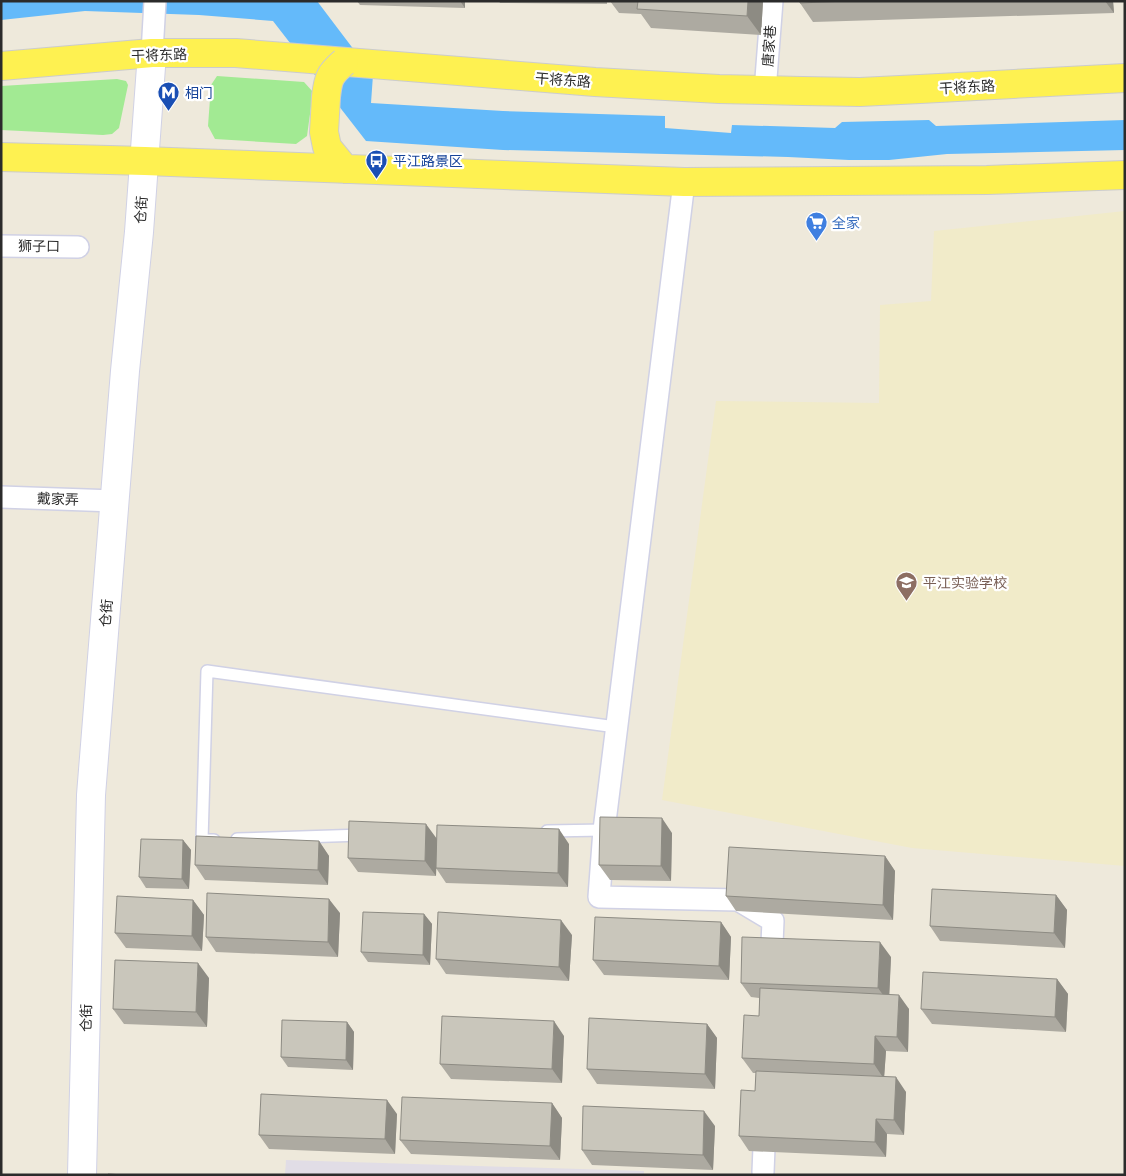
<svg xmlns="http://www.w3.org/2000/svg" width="1126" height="1176" font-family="Roboto,'Noto Sans SC',sans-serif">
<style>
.industrial{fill:#e1dde6}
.education{fill:#f1ebc9}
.green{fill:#a2ea93}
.water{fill:#64bafa}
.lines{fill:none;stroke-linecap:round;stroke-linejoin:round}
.lane-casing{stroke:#d0d1e5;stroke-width:14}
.street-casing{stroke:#d0d1e5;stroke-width:24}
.secondary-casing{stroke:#d0d1e5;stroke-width:30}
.primary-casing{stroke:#ccc;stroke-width:30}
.lane{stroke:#fff;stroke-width:11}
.street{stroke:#fff;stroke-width:21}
.secondary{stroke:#fff;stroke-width:28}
.primary{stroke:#fef151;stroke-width:28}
.primary-bridge-casing{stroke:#ccc;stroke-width:30;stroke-linecap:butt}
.primary-bridge{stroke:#fef151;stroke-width:28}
.wall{fill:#adaaa1}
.shaded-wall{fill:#8d8b83}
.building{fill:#c9c6bb;stroke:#8d8b83}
.labels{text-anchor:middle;stroke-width:4.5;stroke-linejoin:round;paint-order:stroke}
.street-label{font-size:14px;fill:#2b2b2b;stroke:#fff}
.transit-label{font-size:14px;fill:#164399;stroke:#fff;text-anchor:start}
.shop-label{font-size:14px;fill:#366cbe;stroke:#fff;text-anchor:start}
.education-label{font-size:14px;fill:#785e54;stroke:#fff;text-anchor:start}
</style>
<rect width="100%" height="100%" fill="#eee9db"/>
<!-- industrial -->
<path class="industrial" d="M286 1160 644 1171V1175H285Z"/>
<!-- education -->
<path class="education" d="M1125 211V866L912 848 662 800 716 401 879 403 880 305 931 301 934 231Z"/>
<!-- green -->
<path class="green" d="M217 76 304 82 313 92 307 136 296 144 215 139 208 126 211 85Z
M117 79 126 81 128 85 119 128 112 134 103 135 1 130V86Z"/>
<!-- water -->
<path class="water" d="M1 1H317L373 75 371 103 503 111 665 116V128L731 133 732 125 835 128 842 122 929 120 936 126 1125 120V150L947 154 889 160H849L788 157 503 150 366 141 273 21 199 15 85 11 1 20Z"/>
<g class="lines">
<defs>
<path id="lane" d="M547 831 604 830
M237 839 363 835
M214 840H202L207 671 616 727"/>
<path id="street" d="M152 53 155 1
M765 91 772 1
M684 182 604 830 599 897 738 900 773 921 771 966
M1 246 78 247
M1 497 115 501
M763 1172 765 1123"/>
<path id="secondary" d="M82 1175 91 795 125 371 139 232 152 53"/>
<path id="primary" d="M1 66 152 53H236L595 82 719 89 802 91 860 92 920 89 1125 78
M326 97 324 132 327 147 345 169
M1 157 145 161 684 182 987 180 1125 175"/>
</defs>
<!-- lane casing -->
<use href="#lane" class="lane-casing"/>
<!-- street casing -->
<use href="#street" class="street-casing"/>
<!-- secondary casing -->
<use href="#secondary" class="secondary-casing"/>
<!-- primary casing -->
<use href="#primary" class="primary-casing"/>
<!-- lane -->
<use href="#lane" class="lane"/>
<!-- street -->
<use href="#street" class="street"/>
<!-- secondary -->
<use href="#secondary" class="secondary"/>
<!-- primary -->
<use href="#primary" class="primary"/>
<defs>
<path id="primary-bridge" d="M326 97C328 78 330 74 344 62"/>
</defs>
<!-- primary-bridge casing -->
<use href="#primary-bridge" class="primary-bridge-casing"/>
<!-- primary-bridge -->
<use href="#primary-bridge" class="primary-bridge"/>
</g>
<!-- wall -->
<path class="wall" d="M357 1H465V8L360 5Z
M499 1H607V4L500 3Z
M610 1H763L761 35 651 28 641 14 619 13Z
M800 1H1113L1114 13 813 22 800 3Z
M672 833 671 881 610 880 599 865Z
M437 839 436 876 358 872 348 858Z
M183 840 191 850 189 889 146 888 139 877Z
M319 841 329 856 328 885 205 880 195 865Z
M569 844 568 887 446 883 436 868Z
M885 856 895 871 893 920 736 911 726 896Z
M1056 895 1067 910 1065 948 940 941 930 926Z
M193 900 204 915 202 951 126 948 115 933Z
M340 913 338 957 216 952 206 937Z
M424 914 432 924 430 965 368 962 361 952Z
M721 922 731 937 729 980 604 975 593 960Z
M572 935 569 981 446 974 436 959Z
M891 957 889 994 909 1009 908 1052 886 1051 884 1077 906 1092 904 1135 887 1134 886 1157 749 1151 739 1136 755 1091 756 1073H753L742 1058 759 1016V998L751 997 741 983Z
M209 978 207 1027 124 1024 113 1009Z
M1057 979 1068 994 1066 1032 932 1024 921 1009Z
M347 1022 354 1032 353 1070 288 1067 281 1057Z
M707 1024 717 1038 715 1089 597 1084 587 1069Z
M564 1036 562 1083 451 1079 440 1064Z
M552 1103 562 1118 560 1160 411 1154 400 1140Z
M397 1114 395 1154 269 1149 259 1135Z
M715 1126 713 1170 592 1165 582 1150Z"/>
<!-- shaded-wall -->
<path class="shaded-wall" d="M460 1H465V8Z
M748 1H763L761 35 747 16Z
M1105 1H1113L1114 13Z
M662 818 672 833 671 881 661 866Z
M426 824 437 839 436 876 425 861Z
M559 829 569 844 568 887 558 873Z
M183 840 191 850 189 889 182 879Z
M319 841 329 856 328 885 318 870Z
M885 856 895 871 893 920 883 905Z
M1056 895 1067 910 1065 948 1054 933Z
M329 899 340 913 338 957 328 942Z
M193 900 204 915 202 951 192 936Z
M424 914 432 924 430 965 423 955Z
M561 920 572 935 569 981 559 967Z
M721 922 731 937 729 980 719 966Z
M880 942 891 957 889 1003 878 988Z
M198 963 209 978 207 1027 196 1012Z
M1057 979 1068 994 1066 1032 1055 1017Z
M899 995 909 1009 908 1052 897 1037Z
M554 1021 564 1036 562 1083 552 1069Z
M347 1022 354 1032 353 1070 346 1060Z
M707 1024 717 1038 715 1089 705 1074Z
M875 1036 886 1051 884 1079 874 1064Z
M896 1077 906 1092 904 1135 894 1120Z
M387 1100 397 1114 395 1154 385 1139Z
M552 1103 562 1118 560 1160 550 1146Z
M704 1111 715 1126 713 1170 703 1155Z
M876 1119 887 1134 886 1157 875 1142Z"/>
<!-- building -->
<path class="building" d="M638 1H748L747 16 637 9Z
M800 1H847L800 3Z
M600 817 662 818 661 866 599 865Z
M349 821 426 824 425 861 348 858Z
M437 825 559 829 558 873 436 868Z
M196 836 319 841 318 870 195 865Z
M141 839 183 840 182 879 139 877Z
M729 847 885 856 883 905 726 896Z
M932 889 1056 895 1054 933 930 926Z
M207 893 329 899 328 942 206 937Z
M117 896 193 900 192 936 115 933Z
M363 912 424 914 423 955 361 952Z
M438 912 561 920 559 967 436 959Z
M595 917 721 922 719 966 593 960Z
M742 937 880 942 878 988 741 983Z
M115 960 198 963 196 1012 113 1009Z
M923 972 1057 979 1055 1017 921 1009Z
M760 988 899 995 897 1037 875 1036 874 1064 742 1058 744 1015 759 1016Z
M442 1016 554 1021 552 1069 440 1064Z
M589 1018 707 1024 705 1074 587 1069Z
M282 1020 347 1022 346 1060 281 1057Z
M756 1071 896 1077 894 1120 876 1119 875 1142 739 1136 741 1090 755 1091Z
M261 1094 387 1100 385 1139 259 1135Z
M402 1097 552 1103 550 1146 400 1140Z
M583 1106 704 1111 703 1155 582 1150Z
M108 1174 124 1175H108Z"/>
<!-- icons -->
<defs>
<symbol id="metro-pin" viewBox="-11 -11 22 30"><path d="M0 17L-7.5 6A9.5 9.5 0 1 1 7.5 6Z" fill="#1a4fb4" stroke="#fff"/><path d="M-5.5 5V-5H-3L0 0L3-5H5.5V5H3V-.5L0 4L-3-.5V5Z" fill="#fff"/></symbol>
<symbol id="bus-pin" viewBox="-11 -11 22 30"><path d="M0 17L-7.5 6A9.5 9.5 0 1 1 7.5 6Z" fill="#1a4fb4" stroke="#fff"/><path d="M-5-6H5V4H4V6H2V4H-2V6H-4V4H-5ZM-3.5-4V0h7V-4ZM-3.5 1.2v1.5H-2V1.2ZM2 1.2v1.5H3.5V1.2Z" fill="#fff"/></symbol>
<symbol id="supermarket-pin" viewBox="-11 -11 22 30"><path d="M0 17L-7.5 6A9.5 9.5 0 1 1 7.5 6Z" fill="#3f7fe0" stroke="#fff"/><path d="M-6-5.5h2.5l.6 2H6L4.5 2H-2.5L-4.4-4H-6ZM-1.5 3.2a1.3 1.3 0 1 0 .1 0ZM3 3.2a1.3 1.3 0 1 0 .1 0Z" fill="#fff"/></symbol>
<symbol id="school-pin" viewBox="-11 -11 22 30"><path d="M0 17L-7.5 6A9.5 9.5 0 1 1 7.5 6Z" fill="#8d6e63" stroke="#fff"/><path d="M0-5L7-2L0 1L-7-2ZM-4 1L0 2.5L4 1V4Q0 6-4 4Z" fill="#fff"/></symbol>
</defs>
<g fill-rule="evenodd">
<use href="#metro-pin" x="156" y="80" width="25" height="34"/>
<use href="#bus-pin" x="364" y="148" width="25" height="34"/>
<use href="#supermarket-pin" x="804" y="210" width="25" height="34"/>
<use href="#school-pin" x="894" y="570" width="25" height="34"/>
</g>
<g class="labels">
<!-- street labels -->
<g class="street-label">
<text transform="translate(769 46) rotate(-86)" y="5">唐家巷</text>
<text transform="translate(159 55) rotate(-2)" y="5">干将东路</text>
<text transform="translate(563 80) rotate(4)" y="5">干将东路</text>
<text transform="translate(967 87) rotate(-3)" y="5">干将东路</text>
<text transform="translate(141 210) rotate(-86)" y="5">仓街</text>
<text transform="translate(39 246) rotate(1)" y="5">狮子口</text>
<text transform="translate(58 499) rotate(2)" y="5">戴家弄</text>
<text transform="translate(106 613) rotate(-85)" y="5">仓街</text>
<text transform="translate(86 1018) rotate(-89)" y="5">仓街</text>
</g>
<!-- transit labels -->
<g class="transit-label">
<text x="185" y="98">相门</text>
<text x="393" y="166">平江路景区</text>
</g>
<!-- shop labels -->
<g class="shop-label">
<text x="832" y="228">全家</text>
</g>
<!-- education labels -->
<g class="education-label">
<text x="923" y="588">平江实验学校</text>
</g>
</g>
<!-- border -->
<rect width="1126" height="1176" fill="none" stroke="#2b2b2b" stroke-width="5"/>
</svg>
